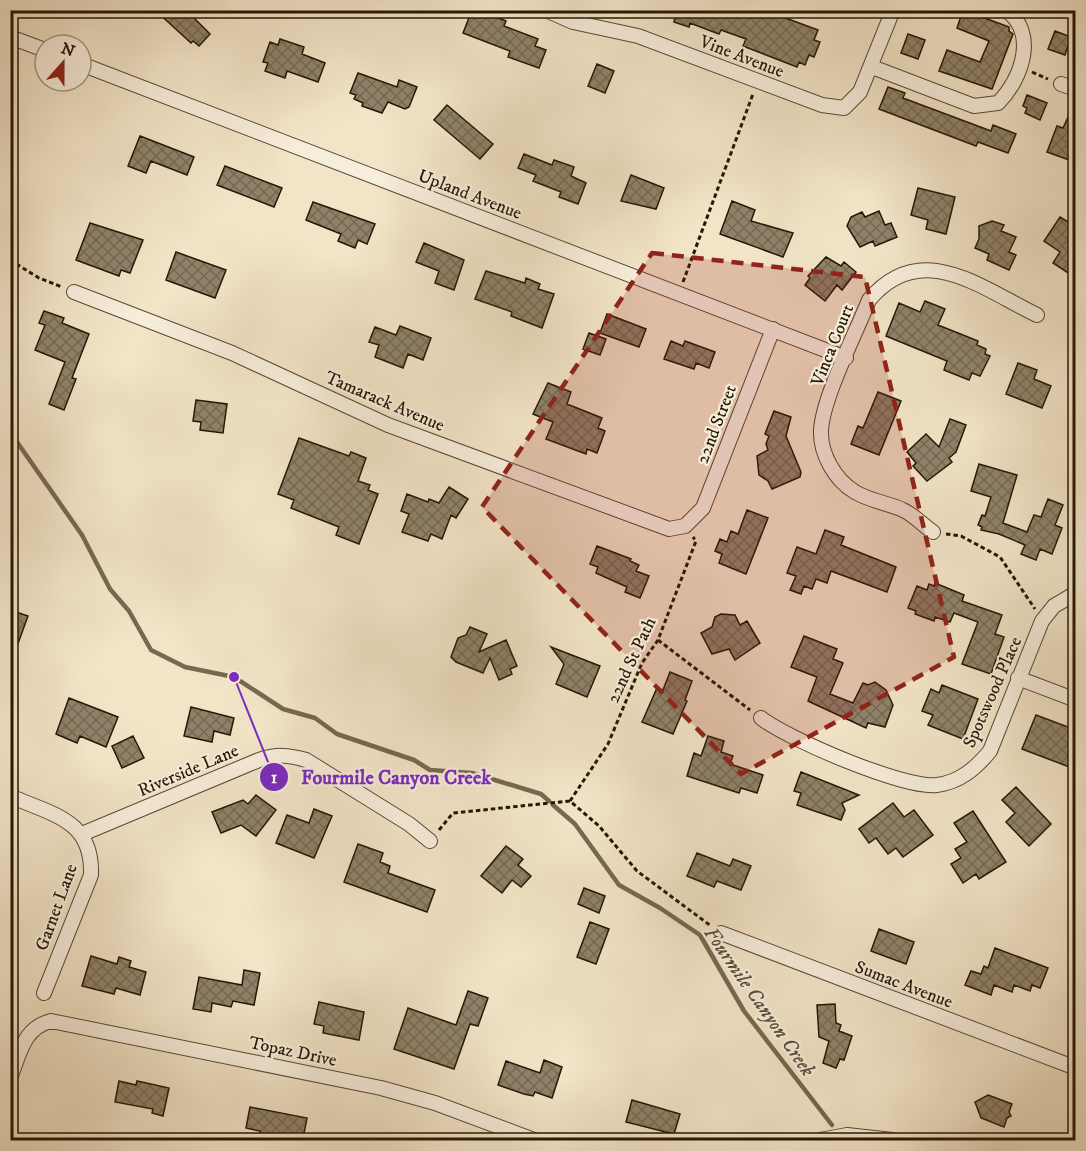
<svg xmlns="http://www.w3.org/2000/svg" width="1086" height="1151" font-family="'IM FELL DW Pica',serif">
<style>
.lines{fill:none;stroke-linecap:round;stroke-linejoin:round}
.stream{stroke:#766851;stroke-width:4.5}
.building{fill:url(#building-cross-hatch);stroke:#241704;stroke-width:1.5}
.minor-casing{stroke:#584a35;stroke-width:16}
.path{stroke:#241704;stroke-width:3;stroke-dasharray:4.5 3;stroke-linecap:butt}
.minor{stroke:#f7eddb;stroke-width:14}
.marked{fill:#8f2418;fill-opacity:0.2;stroke:#8f2418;stroke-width:4.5;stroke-dasharray:12 8;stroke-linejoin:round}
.labels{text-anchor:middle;stroke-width:4.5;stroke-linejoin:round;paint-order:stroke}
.street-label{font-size:18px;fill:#241704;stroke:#f7eddb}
.water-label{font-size:20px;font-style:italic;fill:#5a4d38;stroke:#f7eddb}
.leader{fill:none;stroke:#7b2cbf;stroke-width:2}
.callout-dot{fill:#7b2cbf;stroke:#f7eddb;stroke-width:2}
.mark-label{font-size:18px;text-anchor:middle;font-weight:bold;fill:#fff}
.callout-label{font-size:20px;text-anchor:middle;font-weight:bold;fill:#7b2cbf;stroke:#f7eddb;stroke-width:4.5;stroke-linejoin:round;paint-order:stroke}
</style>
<defs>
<pattern id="building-cross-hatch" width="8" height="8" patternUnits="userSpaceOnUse" patternTransform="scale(1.5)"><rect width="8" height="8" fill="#8f8269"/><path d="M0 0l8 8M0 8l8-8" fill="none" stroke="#756954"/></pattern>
</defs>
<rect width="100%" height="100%" fill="#f2e4c7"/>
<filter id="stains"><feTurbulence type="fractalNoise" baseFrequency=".00333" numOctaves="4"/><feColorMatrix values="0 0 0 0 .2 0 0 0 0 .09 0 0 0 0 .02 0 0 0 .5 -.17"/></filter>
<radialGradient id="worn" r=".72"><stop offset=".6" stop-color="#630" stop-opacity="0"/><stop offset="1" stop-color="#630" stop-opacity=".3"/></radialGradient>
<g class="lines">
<!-- stream -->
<path class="stream" d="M10 432 82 535 110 589 129 611 151 650 185 667 234 677 283 709 315 718 337 734 414 760 430 770 472 773 541 794 549 801
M553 805 575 824 619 885 660 908 700 935 744 1011 832 1125"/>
</g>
<!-- building -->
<path class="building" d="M155 10H186L210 34 199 46 193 41 191 43Z
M472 10H480L506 21 504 26 538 39 535 46 546 50 539 68 508 57 510 51 463 33Z
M661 10H764L818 30 814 40 820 42 814 57 809 55 805 65 799 62 797 67 743 46 746 39 721 30 719 34 690 23 689 27 674 22 675 17Z
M963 10 1009 27V31L1013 34 992 89 939 71 947 50 980 62 989 41 957 28Z
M1055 31 1071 37 1065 55 1048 49Z
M908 34 925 40 918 59 901 53Z
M280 39 304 47 302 54 325 63 318 82 287 71 285 78 265 71 268 63 263 62 270 42 278 45Z
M597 64 614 71 605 93 588 86Z
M358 73 397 87 399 80 417 87 409 107 405 109 388 102 382 113 362 106 363 103 354 99 356 95 350 93Z
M888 87 905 93 903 98 991 131 993 125 1016 134 1008 153 978 142 976 146 879 109Z
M1027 95 1047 103 1040 120 1025 113 1027 108 1023 106Z
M1076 100V152L1072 161 1047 152 1057 126 1063 128Z
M447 105 493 144 480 159 434 120Z
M140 136 194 157 187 175 151 161 146 173 128 166Z
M524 154 552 165 554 160 574 167 571 176 586 183 578 204 559 197 561 192 533 181 536 175 518 168Z
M225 166 282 188 274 207 217 185Z
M631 175 664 188 656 209 621 201Z
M918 188 955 197 946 234 926 229 928 220 911 215Z
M732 201 755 210 751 221 793 233 783 257 720 234Z
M313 202 375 224 367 244 358 240 355 248 338 241 341 234 306 220Z
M879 211 885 225 891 223 897 237 875 246 873 241 860 247 847 226 851 217 862 212 865 217Z
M1060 217 1076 227V278L1053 263 1060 252 1044 241Z
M992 221 1004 225 1001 231 1016 237 1009 252 1016 255 1009 270 987 260 989 254 975 248 979 239V226Z
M90 223 143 240 130 273 121 270 119 276 76 260Z
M424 243 464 260 454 290 435 283 439 271 416 262Z
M176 252 226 270 215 298 166 280Z
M826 257 841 266 844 262 856 272 842 290 837 285 825 301 805 285 810 278 808 276Z
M486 271 525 283 526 278 540 284 538 289 554 294 542 328 511 316 512 312 475 299Z
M925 301 945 309 938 325 978 341 977 345 986 349 985 354 990 356 980 376 972 373 969 380 944 370 947 361 886 336 899 303 920 312Z
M44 311 64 318 62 323 89 334 72 378 76 379 64 410 49 404 65 362 35 350 45 325 39 323Z
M607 314 646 329 639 347 600 333Z
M400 326 431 338 423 360 408 354 403 368 375 357 379 345 369 342 375 327 396 335Z
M589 333 606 339 600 355 583 349Z
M671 341 683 346 685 341 715 352 709 368 696 363 694 369 664 359Z
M1018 363 1037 370 1034 379 1051 386 1042 408 1006 394Z
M548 383 571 392 567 404 602 418 598 428 605 431 597 453 587 449 586 454 546 439 553 422 533 414Z
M878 392 901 401 879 455 851 444 858 426 863 428Z
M196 400 227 404 223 433 200 430 201 422 193 421Z
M774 411 791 417 786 436 801 472 800 477 772 489 768 481 759 475 757 456 768 450 766 444 769 436 765 434Z
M950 419 966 425 956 452 949 458 952 462 927 481 913 466 916 463 907 452 926 434 939 447Z
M299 438 349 456 351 452 366 458 358 481 370 485 368 490 378 494 359 544 336 535 339 527 291 508 294 500 278 494Z
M979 464 1017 475 1003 523 1027 532 1034 515 1041 517 1048 499 1063 505 1055 525 1062 528 1052 554 1040 549 1036 560 1021 554 1025 545 999 534 981 530 982 527 978 525 982 515 985 516 991 497 971 491Z
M449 487 468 499 456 518 451 515 442 539 431 534 428 541 402 532 409 514 401 511 407 494 428 502 429 499 439 503Z
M747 510 768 518 746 574 719 563 722 554 715 551 720 539 727 542 731 531 738 534Z
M825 530 844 537 841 545 896 567 887 592 831 571 827 583 816 579 812 589 804 586 801 594 790 590 796 576 787 573 797 547 816 554Z
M597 546 631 559 630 561 639 565 636 571 649 576 640 598 625 592 627 587 596 573 598 567 590 564Z
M935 583 964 595 962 601 1002 615 995 634 1004 637 991 674 962 664 978 622 954 613 950 622 935 617 934 621 915 614 916 611 908 608 917 586 927 590 929 584 934 586Z
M10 610 28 616 12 660H10Z
M721 614 735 615 740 625 747 621 760 643 735 660 729 649 712 654 701 633 712 627 715 617Z
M470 627 487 634 479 652 506 640 517 666 510 669 512 674 499 680 490 658 483 673 456 662 451 657 458 638 466 635Z
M804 636 837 649 833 659 843 663 830 694 853 703 863 683 868 685 875 682 886 690 893 705 885 727 868 723 866 728 808 701 817 677 791 667Z
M551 647 600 666 587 697 556 684 564 664Z
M670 672 692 681 685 700 687 701 673 734 642 722 657 688 663 690Z
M942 685 978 699 963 739 928 725 933 715 922 711 931 689 939 693Z
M69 698 118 717 106 747 80 736 77 743 56 734Z
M191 707 234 718 230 735 214 731 212 742 184 736Z
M1036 715 1076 730V758L1072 768 1022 749Z
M133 736 144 758 122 768 112 746Z
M708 736 724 741 721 752 733 756 730 764 763 775 757 793 741 788 739 793 687 776 694 753 701 756Z
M801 772 859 795 842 803 845 810 841 820 797 805 801 793 794 791Z
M1016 787 1051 824 1029 846 1006 822 1015 813 1002 800Z
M256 795 276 810 256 836 241 825 221 833 212 812 243 800 248 804Z
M893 803 904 817 914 810 933 835 903 857 896 848 888 854 876 838 869 843 859 829Z
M314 809 332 816 314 858 276 843 287 815 309 823Z
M973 811 1006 862 979 879 976 874 963 883 951 864 961 858 955 849 967 842 954 823Z
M358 844 383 853 380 862 390 866 388 873 435 890 427 912 344 882Z
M506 846 523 859 518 865 531 876 521 887 512 880 502 893 481 876Z
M697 853 730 866 733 859 751 866 741 890 717 881 714 887 687 876Z
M584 888 605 896 599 913 578 904Z
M590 922 609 929 596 964 577 957Z
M879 929 914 942 906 964 871 951Z
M995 948 1048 968 1040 988 1032 985 1030 991 1014 985 1012 992 994 985 991 995 965 985 971 971 981 974 984 966 988 968Z
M91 956 117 964 119 957 131 961 129 967 146 972 140 995 116 988 114 994 82 986Z
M244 970 260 973 254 1005 233 1001 231 1007 212 1003 211 1012 193 1009 199 977 242 985Z
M468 991 488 998 478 1026 470 1024 454 1069 394 1049 408 1008 456 1025Z
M319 1002 364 1012 359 1040 323 1033 324 1026 314 1024Z
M835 1004 836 1023 841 1025 839 1031 852 1036 844 1060 840 1059 836 1068 823 1063 829 1041 819 1037 817 1005Z
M544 1060 562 1067 552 1098 535 1092 533 1096 524 1094 498 1085 506 1061 540 1073Z
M119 1081 136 1085 137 1081 169 1088 163 1116 152 1113 153 1109 115 1102Z
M988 1095 1012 1104 1009 1112 1011 1116 1007 1118 1004 1127 981 1118 975 1102Z
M632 1100 680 1114 674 1134 626 1122Z
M250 1107 307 1118 303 1139 259 1140 260 1131 246 1128Z"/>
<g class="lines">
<defs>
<path id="minor" d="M546 10 573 22 638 36 822 105 844 108 860 92 893 10
M10 37 45 50
M81 64 846 358
M872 67 974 106 998 103C1022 79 1038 33 1006 10
M1061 84 1076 89
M74 292 232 353 388 425 669 529 685 526 703 508 773 329
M933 532C923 525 914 515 903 510 888 503 870 501 855 492 835 480 820 454 821 430 823 397 856 333 869 300 921 238 981 288 1037 315
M1018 678 1076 700
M761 718C788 739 904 789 937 785 960 782 976 768 990 751L1042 621 1054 606 1076 593
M10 796C53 815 93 820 91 875L44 993
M82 834 259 760C276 754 289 755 306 760L409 824 430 841
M721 933 1076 1068
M10 1078C20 1054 23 1028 51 1021L381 1088 435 1103 534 1140
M820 1140 847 1135 892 1140"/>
</defs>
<!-- minor casing -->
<use href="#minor" class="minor-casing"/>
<!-- path -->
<path class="path" d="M1032 72 1048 79
M10 260 39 278 62 287
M683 282 753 94
M946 534 961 536 1000 557 1035 609
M658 640 750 710
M570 801 608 744 642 663 658 640 696 541 693 537
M439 830 453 813 570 801 599 826 637 871 711 926"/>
<!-- minor -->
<use href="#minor" class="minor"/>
</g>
<!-- marked area -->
<path class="marked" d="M652 253 865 277 954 657 741 774 482 507Z"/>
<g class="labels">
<!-- street labels -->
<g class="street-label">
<text transform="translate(742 56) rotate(21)" y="6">Vine Avenue</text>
<text transform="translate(470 194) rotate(21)" y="6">Upland Avenue</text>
<text transform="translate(832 345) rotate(-68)" y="6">Vinca Court</text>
<text transform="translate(385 401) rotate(23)" y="6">Tamarack Avenue</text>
<text transform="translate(716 424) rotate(-69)" y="6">22nd Street</text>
<text transform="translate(631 660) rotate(-65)" y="6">22nd St Path</text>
<text transform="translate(992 692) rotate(-66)" y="6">Spotswood Place</text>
<text transform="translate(188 770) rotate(-23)" y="6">Riverside Lane</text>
<text transform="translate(56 907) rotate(-70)" y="6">Garnet Lane</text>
<text transform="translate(904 984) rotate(21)" y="6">Sumac Avenue</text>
<text transform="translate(293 1051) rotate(12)" y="6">Topaz Drive</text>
</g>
<!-- water labels -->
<g class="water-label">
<text transform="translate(760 1001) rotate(55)" y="7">Fourmile Canyon Creek</text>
</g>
</g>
<!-- callouts -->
<path class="leader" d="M234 677L274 777"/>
<g class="callout-dot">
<circle cx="234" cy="677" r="6"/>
<circle cx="274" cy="777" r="15"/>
</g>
<g class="mark-label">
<text x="274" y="783">1</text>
</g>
<g class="callout-label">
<text x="396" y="784">Fourmile Canyon Creek</text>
</g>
<!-- margin -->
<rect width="1086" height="1151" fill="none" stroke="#f2e4c7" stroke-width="36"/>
<rect x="12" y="12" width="1062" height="1127" fill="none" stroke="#241704" stroke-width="3"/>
<rect x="18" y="18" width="1050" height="1115" fill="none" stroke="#241704" stroke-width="1.5"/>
<!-- north arrow -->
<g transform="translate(63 63) rotate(21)"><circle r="28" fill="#f7eddb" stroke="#a39785" stroke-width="1.5"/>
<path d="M0-4.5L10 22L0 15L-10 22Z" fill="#8f2418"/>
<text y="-9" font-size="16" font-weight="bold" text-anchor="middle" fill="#241704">N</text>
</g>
<rect width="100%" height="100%" filter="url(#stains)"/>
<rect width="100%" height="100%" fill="url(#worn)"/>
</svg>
